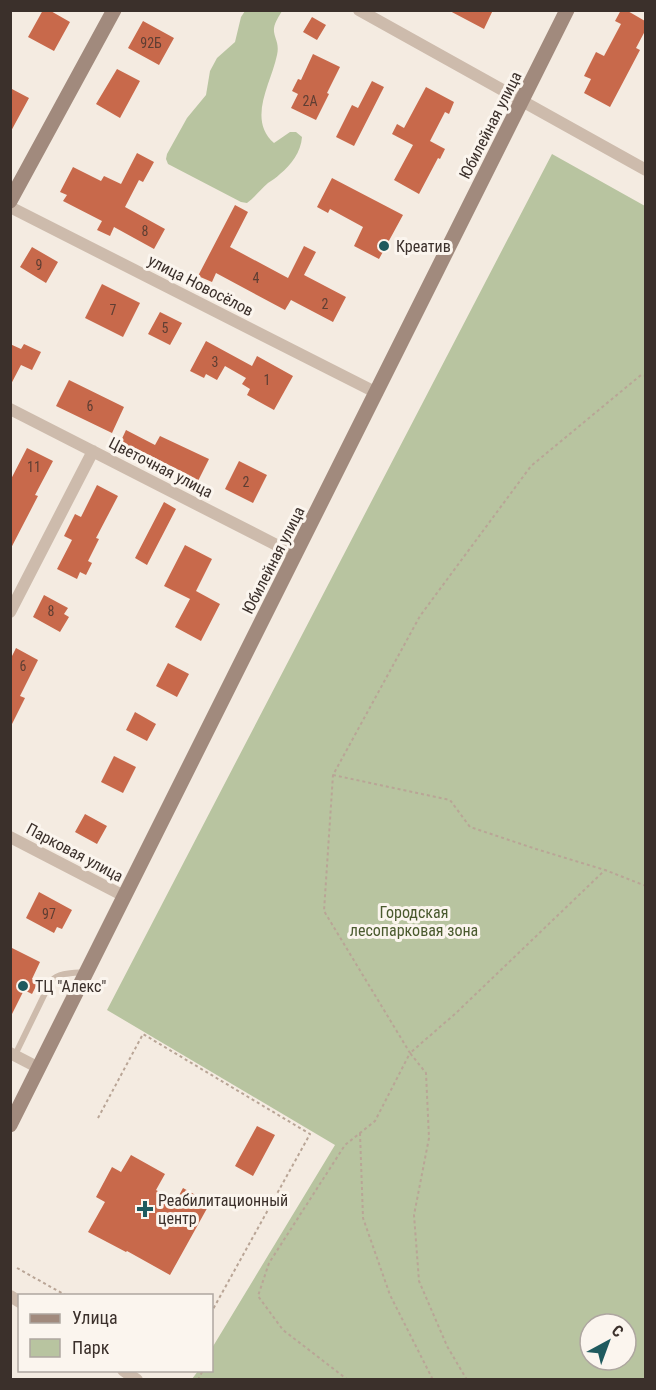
<svg xmlns="http://www.w3.org/2000/svg" width="656" height="1390" font-family="'Roboto Condensed',sans-serif">
<style>
.green{fill:#b8c4a0;fill-rule:evenodd}
.building{fill:#c8694b}
.lines{fill:none;stroke-linecap:round;stroke-linejoin:round}
.path{stroke:#b9a596;stroke-width:2;stroke-dasharray:3 3;stroke-linecap:butt}
.lane{stroke:#cdbbac;stroke-width:6}
.street{stroke:#cdbbac;stroke-width:12}
.secondary{stroke:#a18a7d;stroke-width:15}
.poi-dot{fill:#1f5a5e;stroke:#fbf5ee;stroke-width:2}
.labels{text-anchor:middle;stroke-width:6;stroke-linejoin:round;paint-order:stroke}
.number-label{font-size:14px;fill:#5e3e33}
.street-label{font-size:16px;fill:#3b302b;stroke:#fbf5ee}
.poi-label{font-size:16px;fill:#3b302b;stroke:#fbf5ee;text-anchor:start}
.park-label{font-size:16px;fill:#4a5a2e;stroke:#fbf5ee}
</style>
<rect width="100%" height="100%" fill="#f4ebe1"/>
<!-- green -->
<path class="green" d="M245 11H282C279 16 275 22 274 28 273 37 280 42 277 55 271 84 247 119 274 143L290 132H296L302 137C301 152 291 165 280 174 276 178 272 180 268 183 261 189 255 197 247 203L241 202 168 164 166 159 167 154 187 118 206 95 210 71 217 58 235 42 241 17Z
M552 154 645 206V1379H192L198 1371 212 1370V1348L335 1145 107 1010ZM590 1324H626V1360H590Z"/>
<!-- building -->
<path class="building" d="M43 10H49L70 22 54 51 28 37Z
M448 10H493L484 29Z
M621 10H626L645 21V31L636 48 640 50 610 107 584 93 591 79 584 76 596 52 604 56 621 24 615 21Z
M312 17 326 25 317 40 303 32Z
M143 21 174 38 159 65 128 48Z
M313 54 340 67 327 93 329 94 316 120 291 108 298 94 292 91 298 79 301 80Z
M117 69 140 81 120 118 96 104Z
M372 81 384 87 354 146 336 137 352 105 358 108Z
M426 87 454 102 449 114 445 112 430 141 445 149 440 159 438 158 419 194 394 180 413 145 392 134 397 124 404 128Z
M10 88 29 98 10 133Z
M137 153 154 162 143 182 139 180 125 207 165 229 154 249 114 227 110 236 97 230 102 221 63 201 67 195 60 192 73 167 101 181 104 176 121 184Z
M332 178 403 215 379 259 354 246 363 227 330 209 328 213 317 207Z
M235 205 248 212 230 247 288 278 304 246 316 252 304 275 346 297 333 322 291 300 285 310 216 273 212 282 198 276Z
M32 247 58 262 46 283 20 267Z
M102 284 140 303 123 337 85 318Z
M160 312 182 323 170 345 148 334Z
M206 341 252 366 257 356 293 376 274 410 247 395 250 389 242 384 246 378 225 366 217 380 206 374 204 378 190 371Z
M10 344 21 349 24 344 41 352 32 370 21 365 10 386Z
M69 380 124 407 112 433 56 406Z
M126 430 155 445 160 436 209 459 198 481 187 475V474L139 450 137 454 119 445Z
M27 448 53 461 35 495 38 496 10 550V481Z
M239 461 267 475 253 503 225 489Z
M97 485 118 496 96 538 99 539 88 561 92 563 86 575 80 572 77 579 57 569 72 540 64 536 75 514 81 517Z
M164 502 176 509 147 565 135 558Z
M185 545 212 559 196 591 220 604 201 641 175 627 190 599 164 586Z
M44 595 68 608 64 614 69 617 60 632 33 617Z
M16 648 38 660 20 696 25 698 10 728V660Z
M168 663 189 674 177 697 156 686Z
M135 712 156 724 147 741 126 730Z
M114 756 136 767 123 793 101 782Z
M85 814 107 826 97 844 75 832Z
M39 892 72 910 62 929 57 927 54 933 26 918Z
M10 947 40 962 32 979 38 982 32 994 24 990 10 1018Z
M257 1126 275 1135 253 1176 235 1166Z
M131 1155 165 1174 156 1190 176 1201 183 1188 210 1203 170 1275 127 1251 126 1252 88 1232 105 1202 96 1197 112 1167 121 1172Z"/>
<g class="lines">
<!-- path -->
<path class="path" d="M333 775 450 800 470 827 536 849 605 870 646 886
M98 1118 143 1034 310 1134 212 1311
M360 1133 363 1218 390 1295 433 1380
M17 1268 67 1296
M198 1380 202 1372 201 1370
M348 1380 283 1330 258 1296 269 1263 345 1145 375 1121 410 1053 324 911 333 775 420 616 531 466 641 375 646 376
M467 1380 447 1346 419 1281 414 1215 429 1138 426 1073 410 1053 456 1013 605 870"/>
<!-- lane -->
<path class="lane" d="M15 1055 51 981C59 972 74 973 86 972"/>
<!-- street -->
<path class="street" d="M359 10 646 170
M10 207 377 393
M10 409 296 555
M10 612 93 451
M10 837 124 896
M10 1053 39 1068
M10 1296 20 1302
M123 1370 137 1380"/>
<!-- secondary -->
<path class="secondary" d="M10 201 114 10
M10 1125 567 10"/>
</g>
<!-- markers -->
<g class="poi-dot">
<circle cx="384" cy="246" r="6"/>
<circle cx="23" cy="986" r="6"/>
<path d="M142 1200h6v6h6v6h-6v6h-6v-6h-6v-6h6z"/>
</g>
<g class="labels">
<!-- number labels -->
<g class="number-label">
<text x="151" y="48">92Б</text>
<text x="310" y="106">2А</text>
<text x="145" y="236">8</text>
<text x="39" y="270">9</text>
<text x="256" y="283">4</text>
<text x="325" y="309">2</text>
<text x="113" y="315">7</text>
<text x="165" y="333">5</text>
<text x="215" y="367">3</text>
<text x="267" y="385">1</text>
<text x="90" y="411">6</text>
<text x="34" y="472">11</text>
<text x="246" y="487">2</text>
<text x="51" y="616">8</text>
<text x="23" y="671">6</text>
<text x="49" y="919">97</text>
</g>
<!-- street labels -->
<g class="street-label">
<text transform="translate(490 125) rotate(-63)" y="6">Юбилейная улица</text>
<text transform="translate(201 285) rotate(27)" y="6">улица Новосёлов</text>
<text transform="translate(161 467) rotate(27)" y="6">Цветочная улица</text>
<text transform="translate(273 560) rotate(-63)" y="6">Юбилейная улица</text>
<text transform="translate(75 852) rotate(28)" y="6">Парковая улица</text>
</g>
<!-- poi labels -->
<g class="poi-label">
<text x="396" y="252">Креатив</text>
<text x="35" y="992">ТЦ "Алекс"</text>
<text x="158" y="1206">Реабилитационный<tspan x="158" dy="18">центр</tspan></text>
</g>
<!-- park labels -->
<g class="park-label">
<text x="414" y="918">Городская<tspan x="414" dy="18">лесопарковая зона</tspan></text>
</g>
</g>
<!-- border -->
<rect width="656" height="1390" fill="none" stroke="#3b302b" stroke-width="24"/>
<!-- legend -->
<rect x="18" y="1294" width="195" height="78" fill="#fbf5ee" stroke="#aea6a0" stroke-width="1.5"/>
<rect x="30" y="1314" width="30" height="9" fill="#a18a7d" stroke="#aea6a0" stroke-width="1.5"/>
<text x="72" y="1324" font-size="18" fill="#3b302b">Улица</text>
<rect x="30" y="1339" width="30" height="18" fill="#b8c4a0" stroke="#aea6a0" stroke-width="1.5"/>
<text x="72" y="1354" font-size="18" fill="#3b302b">Парк</text>
<!-- north arrow -->
<g transform="translate(608 1342) rotate(41)"><circle r="28" fill="#fbf5ee" stroke="#aea6a0" stroke-width="1.5"/>
<path d="M0-4.5L10 22L0 15L-10 22Z" fill="#1f5a5e"/>
<text y="-9" font-size="16" font-weight="bold" text-anchor="middle" fill="#3b302b">С</text>
</g>
</svg>
